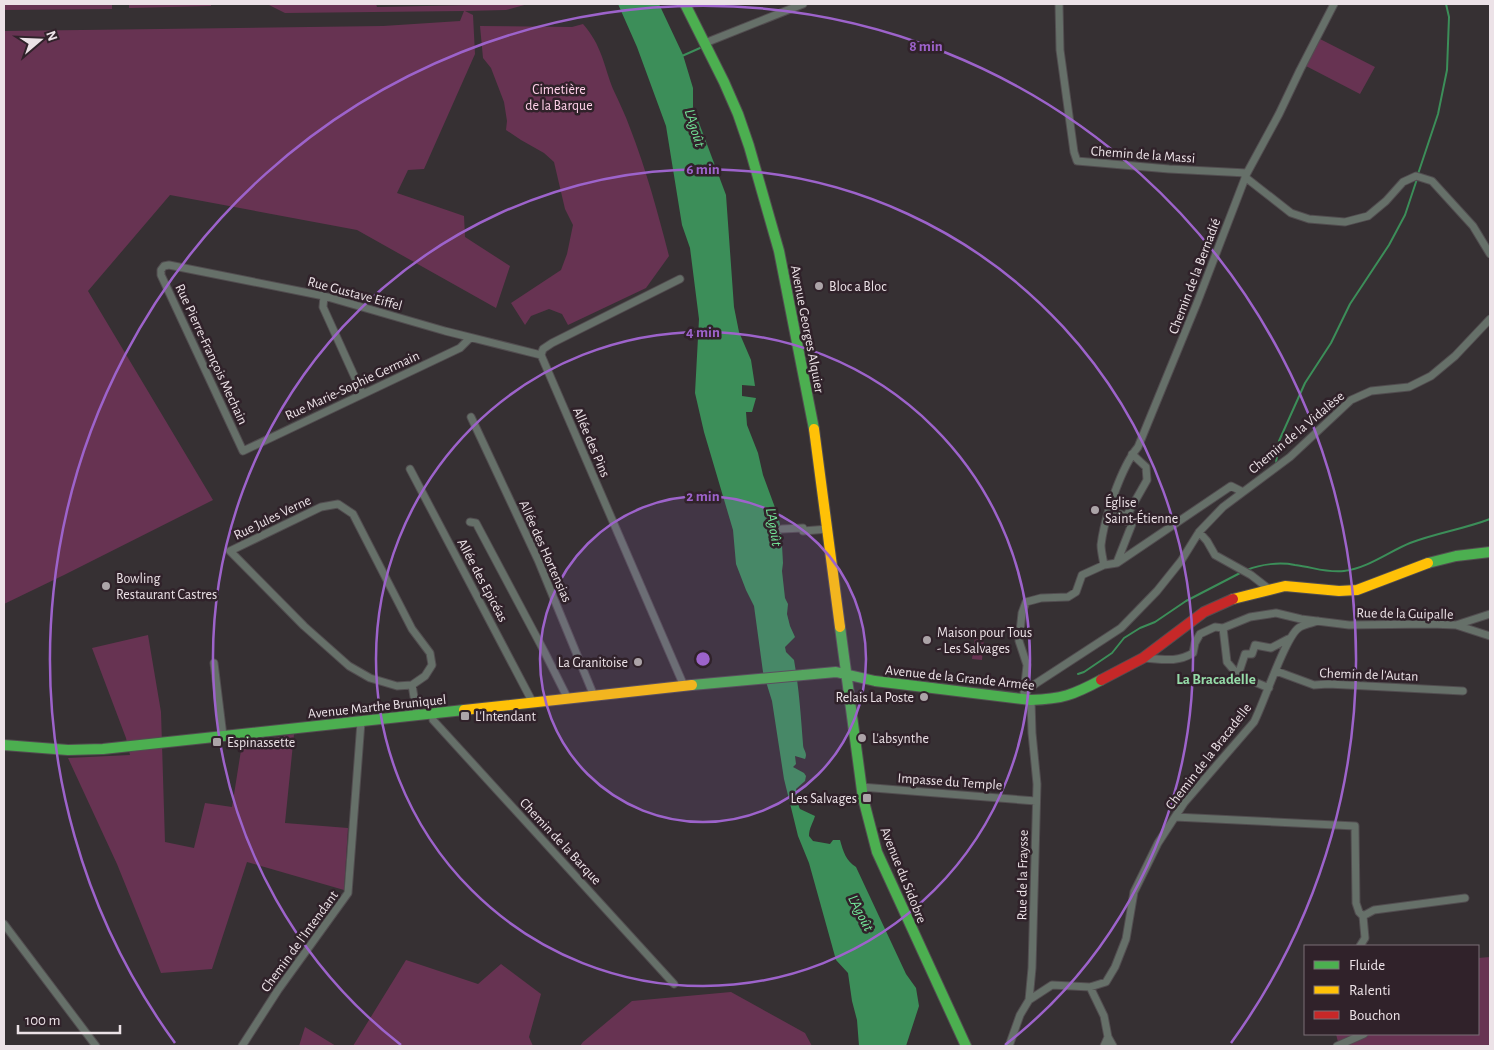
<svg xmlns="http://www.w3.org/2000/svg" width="1494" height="1050" font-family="'Alegreya Sans',sans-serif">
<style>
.green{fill:#673352}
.water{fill:#3c8e59}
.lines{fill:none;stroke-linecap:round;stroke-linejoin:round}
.stream{stroke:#3c8e59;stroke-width:2}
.street-casing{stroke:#524d50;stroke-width:9}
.fast-casing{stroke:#524d50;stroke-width:12}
.slow-casing{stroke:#524d50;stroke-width:12}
.jam-casing{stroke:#524d50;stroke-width:12}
.street{stroke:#667069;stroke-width:7}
.fast{stroke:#4caf50;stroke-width:10}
.slow{stroke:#ffc107;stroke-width:10}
.jam{stroke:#c62828;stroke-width:10}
.ring{fill:none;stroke:#9d63cb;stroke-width:2.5}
.poi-dot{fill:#aca4a8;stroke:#30222a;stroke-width:2}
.labels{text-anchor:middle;stroke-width:5;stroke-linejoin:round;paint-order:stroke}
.park-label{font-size:14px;fill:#ffd0e9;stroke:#30222a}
.street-label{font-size:14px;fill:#ece2e7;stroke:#30222a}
.poi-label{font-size:14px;fill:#ece2e7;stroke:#30222a;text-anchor:start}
.water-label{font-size:15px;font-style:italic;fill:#74e99a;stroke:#30222a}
.neighbourhood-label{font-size:15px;font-weight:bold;fill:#95dba8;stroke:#30222a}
.centre{fill:#9d63cb;stroke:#30222a;stroke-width:2.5}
.ring-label{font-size:15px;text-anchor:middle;font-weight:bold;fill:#9d63cb;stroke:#30222a;stroke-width:5;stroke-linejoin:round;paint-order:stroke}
</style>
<rect width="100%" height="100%" fill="#363033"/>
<!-- green -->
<path class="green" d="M4 4H112V9L4 10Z
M129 4H211V6L129 8Z
M267 4H376L377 7 528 4 506 10 465 11 473 15 475 54 424 169 408 170 397 193 464 216 465 237 510 266 496 308 357 230 170 195 88 291 213 500 64 575 4 604V31L383 26 460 21 464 11 285 13Z
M583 24C602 46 603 63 613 89 619 102 625 114 630 128 646 169 658 213 669 256L646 288 568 325 562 314 549 309 531 316 525 325 511 303 561 270 567 254 573 225 565 209 554 162 544 153 521 140 506 130 507 121 504 102 491 68 483 58 480 26 572 27Z
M1320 39 1375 67 1360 94 1306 66Z
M148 635 161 712 165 842 194 848 205 803 232 807 242 744 294 734 285 823 348 828 344 890 247 862 212 969 161 973 117 864 68 758 130 755 126 738 92 648Z
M975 637 984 638 982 660 972 659Z
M1490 957V1046H1339L1336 1034H1478V958Z
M406 960 478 984 501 964 541 994 529 1037 533 1046H353Z
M731 992 805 1033 812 1046H580L583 1042 632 1001Z
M305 1027 336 1046H299Z"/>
<!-- water -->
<path class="water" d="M618 4H659L683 55 693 88V107L726 195 734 307 739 332 751 360 755 386 742 385V396L756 398 752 412H746L747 425 758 453 763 475 777 513 781 528 783 563 782 571 785 598 788 604 787 614 790 626 795 637 785 647 786 652 794 660C799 688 801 717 803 744 803 751 808 752 805 759L795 756 796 764 793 767 804 773 806 776 805 781 796 789 799 807 800 809 815 816C813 823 809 828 809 836L813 841 830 844 833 840H840C843 851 846 861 856 867L906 974 916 988 919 1006 906 1046H859L857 1020 852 1001 848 973 836 960 809 863 798 836 784 779 772 701 763 672 754 606 746 590 736 564 733 530 704 432 695 393 699 319 690 248 682 225 666 126 637 47Z"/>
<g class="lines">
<!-- stream -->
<path class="stream" d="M682 56 700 48
M1418 174 1438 114 1447 70 1449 17 1446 4
M1276 463 1279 441 1305 383 1331 343 1350 304 1389 245 1405 215 1417 179
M1247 570C1261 564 1280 562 1295 565 1313 567 1325 573 1344 571 1368 568 1388 552 1410 543 1436 533 1464 529 1490 519
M1078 674 1084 672 1112 653 1124 638 1140 628 1155 622 1186 601 1242 572"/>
<defs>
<path id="street" d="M1059 4 1060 50 1074 152 1077 161 1169 169 1247 173
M705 43 803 4
M1245 177 1291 213 1309 219 1345 222 1368 216 1386 201 1403 182 1416 176 1432 181 1473 226 1490 254
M680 279 552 343 543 349 541 355 684 686
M324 296 323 307 362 393
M470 338 460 348 243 451 161 275V270L164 266 169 265 324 296 445 331 541 355
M471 417 538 560 594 696
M410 469 533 703
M338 504 353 514 412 629 430 653 432 665 425 676 412 685 397 686 370 678 349 666 304 626 230 551 321 507Z
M1110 509 1126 517
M470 522 476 523 544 651 568 699
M782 529 803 528V531L828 529
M1199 532 1207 541 1215 555 1251 575 1269 589
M1117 562 1132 524 1126 521V517L1147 480 1146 467 1132 454
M1104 565C1103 559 1101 551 1101 545 1104 519 1121 467 1138 447L1197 303 1247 173 1279 114 1300 70 1334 4
M1456 625 1490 614
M1223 628 1227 662 1238 675 1269 688
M1143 658C1161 659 1177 663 1193 653L1195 643 1200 634 1215 627 1223 628 1250 617 1276 613 1301 619 1349 625 1431 624 1456 625 1490 636
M214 663 223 736
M1276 671 1314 685 1328 684 1463 691
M1238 675 1245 654H1252L1255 645 1271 648 1288 639
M412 685 417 715
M1024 693 1027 665 1019 641 1022 613 1026 602 1041 598 1068 597 1076 592 1082 575 1104 565 1117 563 1231 486 1243 492
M1023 698 1029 688 1121 628 1157 591 1181 561 1199 532 1223 507 1290 457 1351 400 1371 391 1409 387 1431 376 1455 356 1490 319
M433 714V720L674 984
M861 787 1036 801
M1175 817 1355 826 1356 903 1359 912 1363 916
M1363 916 1374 910 1465 898
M4 924 96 1046
M1360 946 1365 938 1363 916
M1090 987 1104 1016 1108 1037 1113 1046
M1029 1000 1052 985 1090 987 1106 982 1115 967 1126 939 1134 892 1158 843 1184 803 1254 722C1264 703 1286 634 1300 627 1305 624 1312 623 1318 621
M242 1046 278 990 348 893 361 722
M1009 1046 1020 1015 1029 1000 1032 968 1037 784 1032 733 1031 700
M1104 1046 1108 1037
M1337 1046 1364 1034"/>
<path id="fast" d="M685 4 724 82 738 114 749 146 779 251 814 429
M1428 563 1456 556 1490 552
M840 627 863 798 877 852 966 1046
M692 685 836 672 875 681 1031 700C1062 699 1073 695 1101 680
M4 745 68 750 103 749 464 710"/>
<path id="slow" d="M814 429 840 627
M1233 599 1285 586 1339 591 1357 590 1428 563
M464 710 692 685"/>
<path id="jam" d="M1101 680 1143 658 1204 612 1233 599"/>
</defs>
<!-- street casing -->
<use href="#street" class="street-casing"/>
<!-- fast casing -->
<use href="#fast" class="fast-casing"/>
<!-- slow casing -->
<use href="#slow" class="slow-casing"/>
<!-- jam casing -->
<use href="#jam" class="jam-casing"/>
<!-- street -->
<use href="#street" class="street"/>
<!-- fast -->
<use href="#fast" class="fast"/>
<!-- slow -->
<use href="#slow" class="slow"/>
<!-- jam -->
<use href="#jam" class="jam"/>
</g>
<!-- distance rings -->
<circle cx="703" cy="659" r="163" fill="#9d63cb" fill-opacity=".12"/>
<g class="ring">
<circle cx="703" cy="659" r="163"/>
<circle cx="703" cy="659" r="327"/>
<path d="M401 1045A490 490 0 1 1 1005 1045"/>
<path d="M175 1043A653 653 0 1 1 1231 1043"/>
</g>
<!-- markers -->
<g class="poi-dot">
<circle cx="819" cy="286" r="5"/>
<circle cx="1095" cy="510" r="5"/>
<circle cx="106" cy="586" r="5"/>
<circle cx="927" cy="640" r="5"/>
<circle cx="638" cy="662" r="5"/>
<circle cx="924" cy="697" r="5"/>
<rect x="460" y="711" width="10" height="10" rx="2.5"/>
<circle cx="862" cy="738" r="5"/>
<rect x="212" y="737" width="10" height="10" rx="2.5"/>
<rect x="862" y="793" width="10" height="10" rx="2.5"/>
</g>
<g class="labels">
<!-- park labels -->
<g class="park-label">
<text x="559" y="94">Cimetière<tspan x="559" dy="16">de la Barque</tspan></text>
</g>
<!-- street labels -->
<g class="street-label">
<text transform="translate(1143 154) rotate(4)" y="5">Chemin de la Massi</text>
<text transform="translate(1194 276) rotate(-69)" y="5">Chemin de la Bernadié</text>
<text transform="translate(355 293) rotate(15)" y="5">Rue Gustave Eiffel</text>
<text transform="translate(808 329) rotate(79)" y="5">Avenue Georges Alquier</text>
<text transform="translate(212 354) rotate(65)" y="5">Rue Pierre-François Mechain</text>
<text transform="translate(352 385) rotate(-25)" y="5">Rue Marie-Sophie Germain</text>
<text transform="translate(1296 432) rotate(-40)" y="5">Chemin de la Vidalèse</text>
<text transform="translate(592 442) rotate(67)" y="5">Allée des Pins</text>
<text transform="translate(272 517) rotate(-26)" y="5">Rue Jules Verne</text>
<text transform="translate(546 551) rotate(66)" y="5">Allée des Hortensias</text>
<text transform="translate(483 580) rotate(62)" y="5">Allée des Epicéas</text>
<text transform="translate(1405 613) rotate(1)" y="5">Rue de la Guipalle</text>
<text transform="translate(1369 674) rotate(2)" y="5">Chemin de l'Autan</text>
<text transform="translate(960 677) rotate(6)" y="5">Avenue de la Grande Armée</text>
<text transform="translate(377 706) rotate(-6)" y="5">Avenue Marthe Bruniquel</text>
<text transform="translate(1208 756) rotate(-52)" y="5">Chemin de la Bracadelle</text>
<text transform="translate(950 781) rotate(4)" y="5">Impasse du Temple</text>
<text transform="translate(561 841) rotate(47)" y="5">Chemin de la Barque</text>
<text transform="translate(904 875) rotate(68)" y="5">Avenue du Sidobre</text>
<text transform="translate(1022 875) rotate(-89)" y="5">Rue de la Fraysse</text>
<text transform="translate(299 941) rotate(-54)" y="5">Chemin de l'Intendant</text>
</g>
<!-- poi labels -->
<g class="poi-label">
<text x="829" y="291">Bloc a Bloc</text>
<text x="1105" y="507">Église<tspan x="1105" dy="16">Saint-Étienne</tspan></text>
<text x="116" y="583">Bowling<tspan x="116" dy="16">Restaurant Castres</tspan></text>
<text x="937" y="637">Maison pour Tous<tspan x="937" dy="16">- Les Salvages</tspan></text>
<text x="628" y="667" text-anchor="end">La Granitoise</text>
<text x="914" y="702" text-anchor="end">Relais La Poste</text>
<text x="475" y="721">L'Intendant</text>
<text x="872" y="743">L'absynthe</text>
<text x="227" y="747">Espinassette</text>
<text x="857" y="803" text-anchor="end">Les Salvages</text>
</g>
<!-- water labels -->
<g class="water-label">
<text transform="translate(695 128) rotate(73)" y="5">L'Agoût</text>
<text transform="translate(774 527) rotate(80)" y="5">L'Agoût</text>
<text transform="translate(861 913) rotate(63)" y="5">L'Agoût</text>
</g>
<!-- neighbourhood labels -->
<g class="neighbourhood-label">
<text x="1216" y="684">La Bracadelle</text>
</g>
</g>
<circle cx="703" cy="659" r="8" class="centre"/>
<g class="ring-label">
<text x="926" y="51">8 min</text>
<text x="703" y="174">6 min</text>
<text x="703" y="337">4 min</text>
<text x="703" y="501">2 min</text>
</g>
<!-- border -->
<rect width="1494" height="1050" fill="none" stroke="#ece2e7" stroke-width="10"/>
<!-- legend -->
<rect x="1304" y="945" width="175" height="90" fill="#30222a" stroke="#7b6f76"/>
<rect x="1314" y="961" width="25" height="8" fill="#4caf50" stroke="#7b6f76"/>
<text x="1349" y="970" font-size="15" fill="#ece2e7">Fluide</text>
<rect x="1314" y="986" width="25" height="8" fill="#ffc107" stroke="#7b6f76"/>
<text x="1349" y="995" font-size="15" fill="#ece2e7">Ralenti</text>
<rect x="1314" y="1011" width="25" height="8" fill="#c62828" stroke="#7b6f76"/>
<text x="1349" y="1020" font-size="15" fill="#ece2e7">Bouchon</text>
<!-- north arrow -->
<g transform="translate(40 40) rotate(71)" stroke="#30222a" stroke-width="4" paint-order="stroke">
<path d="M0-4L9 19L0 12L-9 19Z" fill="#ece2e7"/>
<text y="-8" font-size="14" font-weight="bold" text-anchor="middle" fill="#ece2e7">N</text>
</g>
<!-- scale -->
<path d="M18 1025v8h102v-8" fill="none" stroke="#ece2e7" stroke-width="2.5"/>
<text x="25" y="1025" font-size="15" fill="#ece2e7" stroke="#30222a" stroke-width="4" paint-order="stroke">100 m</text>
</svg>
